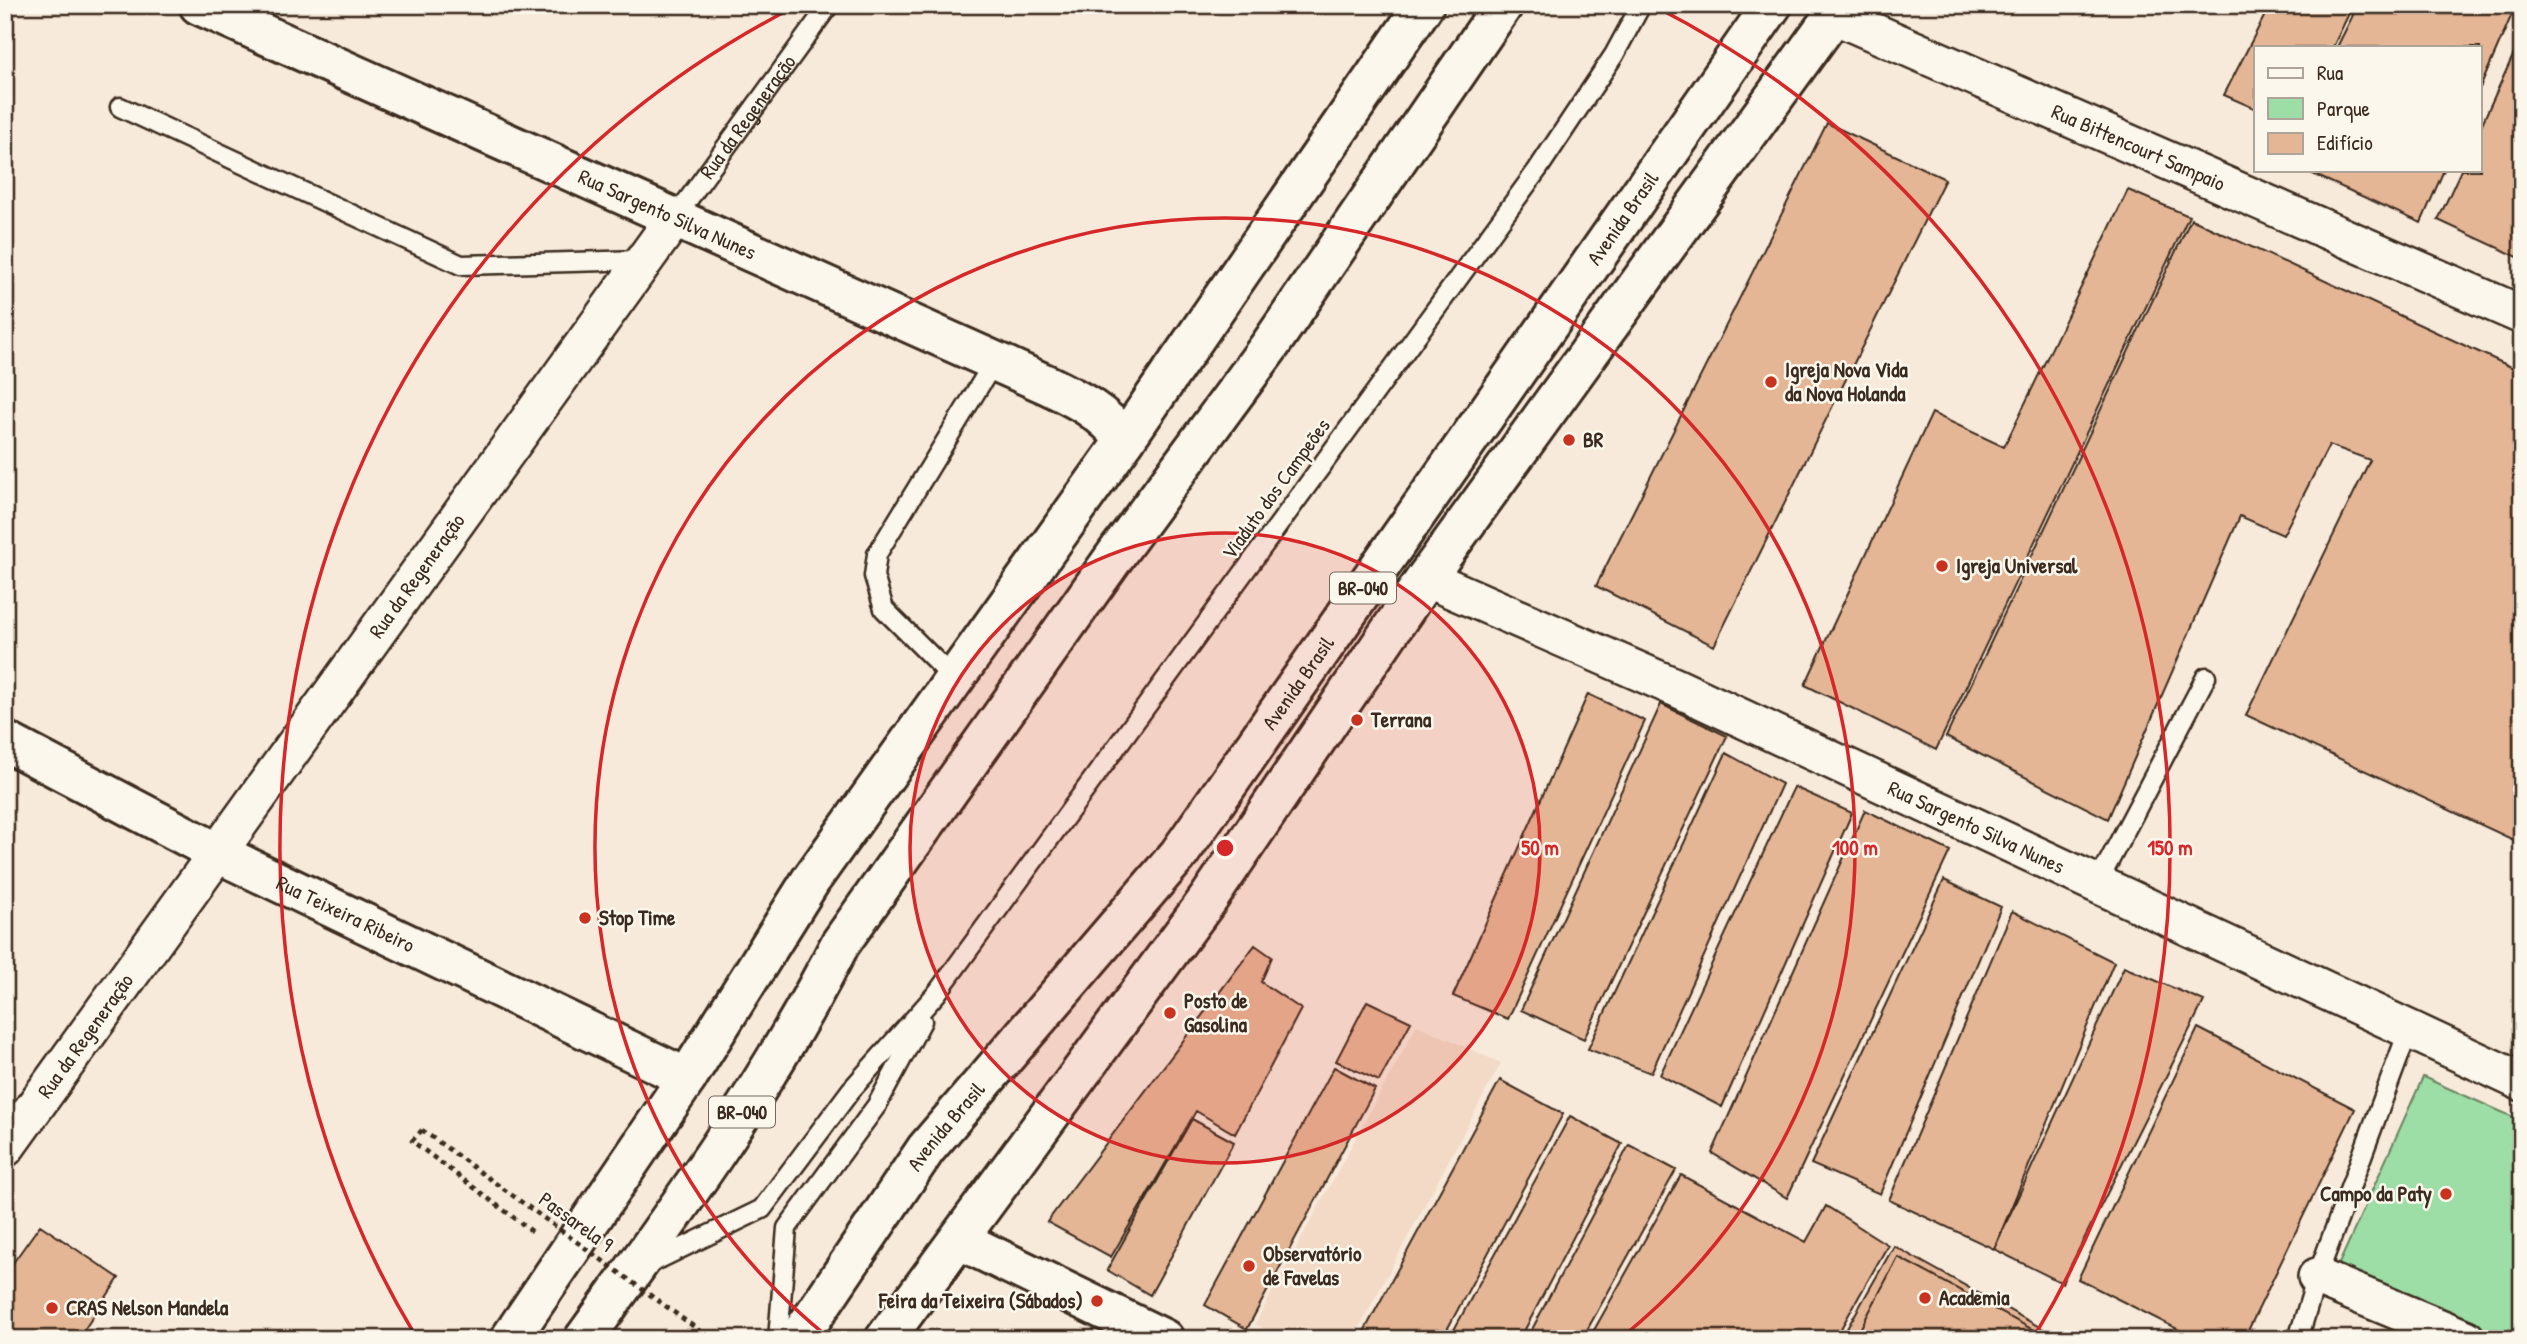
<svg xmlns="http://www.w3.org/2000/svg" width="2527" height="1344" font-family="'Patrick Hand',sans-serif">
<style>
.built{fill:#f2dac6}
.green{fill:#9ddda6;stroke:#6c8462;stroke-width:2}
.building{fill:#e5b696;stroke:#3b2a1e;stroke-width:2}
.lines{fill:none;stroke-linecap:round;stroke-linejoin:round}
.service-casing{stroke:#3b2a1e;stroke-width:23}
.minor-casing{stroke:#3b2a1e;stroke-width:42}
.tertiary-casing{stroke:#3b2a1e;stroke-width:44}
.trunk-casing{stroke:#3b2a1e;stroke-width:44}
.motorway-casing{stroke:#3b2a1e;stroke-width:44}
.path{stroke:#3b2a1e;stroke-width:4.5;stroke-dasharray:5 5;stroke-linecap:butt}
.service{stroke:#fbf7ec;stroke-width:18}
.minor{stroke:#fbf7ec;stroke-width:37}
.tertiary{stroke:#fbf7ec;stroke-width:38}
.trunk{stroke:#fbf7ec;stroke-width:38}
.motorway{stroke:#fbf7ec;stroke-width:38}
.path-bridge{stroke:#3b2a1e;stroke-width:4.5;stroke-dasharray:5 5;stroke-linecap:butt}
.ring{fill:none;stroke:#d62828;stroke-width:3.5}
.poi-dot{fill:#c8321e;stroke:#fbf7ec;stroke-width:2.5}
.labels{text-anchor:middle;stroke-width:5;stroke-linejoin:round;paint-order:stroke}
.shield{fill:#fbf7ec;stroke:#75685c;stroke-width:2}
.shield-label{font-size:19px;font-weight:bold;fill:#3b2a1e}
.street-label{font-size:21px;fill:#3b2a1e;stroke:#fbf7ec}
.poi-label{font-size:21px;font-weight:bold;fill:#3b2a1e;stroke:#fbf7ec;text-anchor:start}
.centre{fill:#d62828;stroke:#fbf7ec;stroke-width:3.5}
.ring-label{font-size:21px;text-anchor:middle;font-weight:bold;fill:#d62828;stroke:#fbf7ec;stroke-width:5;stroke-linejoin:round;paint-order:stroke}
</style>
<rect width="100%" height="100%" fill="#f7eadb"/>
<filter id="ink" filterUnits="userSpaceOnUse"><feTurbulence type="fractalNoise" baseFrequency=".0143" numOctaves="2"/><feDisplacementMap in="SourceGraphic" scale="14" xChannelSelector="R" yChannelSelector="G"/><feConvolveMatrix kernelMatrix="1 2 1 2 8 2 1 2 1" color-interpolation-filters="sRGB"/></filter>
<g filter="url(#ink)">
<!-- built -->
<path class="built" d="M1417 1025 1501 1063 1353 1339H1283L1255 1324Z"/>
<!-- green -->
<path class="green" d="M2423 1077 2522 1121V1339H2499L2338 1266Z"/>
<!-- building -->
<path class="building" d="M2270 5H2353L2333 47H2256V109L2224 95Z
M2358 5H2516L2480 88V47H2337Z
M2522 36V259L2438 220 2461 170H2480V128Z
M1827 123 1945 179 1714 646 1596 586Z
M2304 170H2444L2421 223Z
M2128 190 2189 216 1936 750 1805 685 1932 413 2004 447Z
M2191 219 2522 372V844L2246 715 2370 460 2329 445 2283 535 2240 516 2108 819 1946 737Z
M1588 694 1645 721 1508 1019 1453 996Z
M1661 704 1727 736 1584 1039 1521 1010Z
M1726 753 1782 784 1651 1073 1588 1049Z
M1794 787 1852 813 1722 1107 1660 1075Z
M1865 810 1950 851 1787 1198 1712 1153Z
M1944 880 2001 907 1880 1194 1811 1164Z
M2012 911 2114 962 1994 1249 1889 1200Z
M1255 945 1272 957 1261 982 1301 1009 1235 1134 1196 1111 1111 1257 1047 1222Z
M2124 967 2204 1001 2062 1283 1994 1249Z
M1367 1001 1411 1022 1379 1081 1336 1061Z
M2198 1028 2355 1109 2244 1339H2197L2078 1279Z
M1334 1067 1375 1089 1247 1329 1205 1305Z
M1500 1080 1563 1114 1442 1339H1360Z
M1570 1116 1622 1144 1520 1339H1449Z
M1192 1119 1234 1142 1150 1295 1107 1270Z
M1629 1145 1676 1170 1582 1339H1527Z
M1681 1175 1806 1242 1826 1206 1888 1245 1835 1339H1589Z
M40 1225 119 1278 78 1339H5V1274Z
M1894 1246 2061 1339H1841Z
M1898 1257 2050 1339H1855Z"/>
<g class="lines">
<defs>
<g id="service">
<path d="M120 107 461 265 642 260"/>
<path id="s1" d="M674 219 829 5"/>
<path d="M954 679 884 609 874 576 877 554 994 362"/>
<path d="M2097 884 2206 677"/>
<path d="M649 1264 762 1209 851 1090 937 993 1538 169 1614 55 1641 5"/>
<path d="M778 1339 787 1228 877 1105 922 1021"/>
<path d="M2298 1339 2317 1277 2409 1029"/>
</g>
<g id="minor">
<path id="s2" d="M1834 15 2522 315"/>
<path id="s3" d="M1426 578 1677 688 2522 1082"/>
<path id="s4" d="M5 1148 674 219"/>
<path d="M2317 1277 2466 1339"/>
</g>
<g id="tertiary">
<path id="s5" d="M199 5 1048 385C1079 400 1103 412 1125 440"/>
<path id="s6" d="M5 741 220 854 687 1078"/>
<path d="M960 1240 1164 1339"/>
</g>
<path id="trunk" d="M510 1339 687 1078 811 880 1125 440 1424 5
M885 1339 1209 898 1426 578 1841 5"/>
<g id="motorway">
<path d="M584 1339C676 1212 769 1084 840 944L1120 549 1271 344 1503 5"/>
<path id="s7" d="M798 1339 926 1149 1179 854 1772 5"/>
</g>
</defs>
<!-- service casing -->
<use href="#service" class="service-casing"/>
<!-- minor casing -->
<use href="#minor" class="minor-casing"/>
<!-- tertiary casing -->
<use href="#tertiary" class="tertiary-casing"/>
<!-- trunk casing -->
<use href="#trunk" class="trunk-casing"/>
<!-- motorway casing -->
<use href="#motorway" class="motorway-casing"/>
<!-- path -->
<path class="path" d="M422 1130 412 1141 533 1232"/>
<!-- service -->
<use href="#service" class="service"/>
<!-- minor -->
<use href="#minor" class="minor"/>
<!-- tertiary -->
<use href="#tertiary" class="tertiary"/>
<!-- trunk -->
<use href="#trunk" class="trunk"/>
<!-- motorway -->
<use href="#motorway" class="motorway"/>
<!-- path-bridge -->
<path class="path-bridge" d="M422 1130 711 1339"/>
</g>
</g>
<!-- distance rings -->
<circle cx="1225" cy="848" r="315" fill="#d62828" fill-opacity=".12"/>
<g class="ring">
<circle cx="1225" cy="848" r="315"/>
<path d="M829 1338A630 630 0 1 1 1621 1338"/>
<path d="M415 1335A945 945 0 0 1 796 6M1654 6A945 945 0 0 1 2035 1335"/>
</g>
<!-- markers -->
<g class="poi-dot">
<circle cx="1771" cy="382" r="7"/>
<circle cx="1569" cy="440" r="7"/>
<circle cx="1942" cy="566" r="7"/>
<circle cx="1357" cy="720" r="7"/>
<circle cx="585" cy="918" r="7"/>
<circle cx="1170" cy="1013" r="7"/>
<circle cx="2446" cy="1194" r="7"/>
<circle cx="1249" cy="1266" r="7"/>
<circle cx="1925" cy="1298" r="7"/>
<circle cx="1097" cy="1301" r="7"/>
<circle cx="52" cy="1308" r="7"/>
</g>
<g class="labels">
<!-- shield labels -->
<g class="shield">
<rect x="1330" y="572.5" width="66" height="31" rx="5"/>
<rect x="709" y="1096.5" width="66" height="31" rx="5"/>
</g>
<g class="shield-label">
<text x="1363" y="595">BR-040</text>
<text x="742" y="1119">BR-040</text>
</g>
<!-- street labels -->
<g class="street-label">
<text dy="7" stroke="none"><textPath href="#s1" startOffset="126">Rua da Regeneração</textPath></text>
<text dy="7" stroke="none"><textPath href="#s2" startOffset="332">Rua Bittencourt Sampaio</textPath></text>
<text dy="7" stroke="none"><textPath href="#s5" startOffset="513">Rua Sargento Silva Nunes</textPath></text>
<text dy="7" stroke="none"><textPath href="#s7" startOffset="1393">Avenida Brasil</textPath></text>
<text transform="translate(1276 489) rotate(-54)" y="7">Viaduto dos Campeões</text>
<text dy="7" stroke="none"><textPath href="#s4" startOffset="705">Rua da Regeneração</textPath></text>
<text dy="7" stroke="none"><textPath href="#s7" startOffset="826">Avenida Brasil</textPath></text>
<text dy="7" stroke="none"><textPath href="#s3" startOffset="604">Rua Sargento Silva Nunes</textPath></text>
<text dy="7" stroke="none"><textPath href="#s6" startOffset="382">Rua Teixeira Ribeiro</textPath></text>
<text dy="7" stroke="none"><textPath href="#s4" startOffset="138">Rua da Regeneração</textPath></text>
<text dy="7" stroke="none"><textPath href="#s7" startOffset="259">Avenida Brasil</textPath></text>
<text transform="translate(576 1222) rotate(36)" y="7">Passarela 9</text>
</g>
<!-- poi labels -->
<g class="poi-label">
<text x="1785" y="377">Igreja Nova Vida<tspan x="1785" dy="24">da Nova Holanda</tspan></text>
<text x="1583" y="447">BR</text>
<text x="1956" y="573">Igreja Universal</text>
<text x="1371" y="727">Terrana</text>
<text x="599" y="925">Stop Time</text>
<text x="1184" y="1008">Posto de<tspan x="1184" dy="24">Gasolina</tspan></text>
<text x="2432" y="1201" text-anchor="end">Campo da Paty</text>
<text x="1263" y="1261">Observatório<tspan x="1263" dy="24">de Favelas</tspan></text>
<text x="1939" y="1305">Academia</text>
<text x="1083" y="1308" text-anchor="end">Feira da Teixeira (Sábados)</text>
<text x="66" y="1315">CRAS Nelson Mandela</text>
</g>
</g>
<circle cx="1225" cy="848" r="10" class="centre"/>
<g class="ring-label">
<text x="1540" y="855">50 m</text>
<text x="1855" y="855">100 m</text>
<text x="2170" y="855">150 m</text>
</g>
<!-- margin -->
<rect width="2527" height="1344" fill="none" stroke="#fbf7ec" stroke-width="28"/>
<rect x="14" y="14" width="2499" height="1316" fill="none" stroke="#3b2a1e" stroke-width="2.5" filter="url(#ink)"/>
<!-- legend -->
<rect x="2254" y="46" width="228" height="126" fill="#fbf7ec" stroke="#aea59a" stroke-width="2"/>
<rect x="2268" y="68" width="35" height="10" fill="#fbf7ec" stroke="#aea59a" stroke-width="2"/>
<text x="2317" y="80" font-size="21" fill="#3b2a1e">Rua</text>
<rect x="2268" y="98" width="35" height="21" fill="#9ddda6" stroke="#aea59a" stroke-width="2"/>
<text x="2317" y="116" font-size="21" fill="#3b2a1e">Parque</text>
<rect x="2268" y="133" width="35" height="21" fill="#e5b696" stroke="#aea59a" stroke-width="2"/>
<text x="2317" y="150" font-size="21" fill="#3b2a1e">Edifício</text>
</svg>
